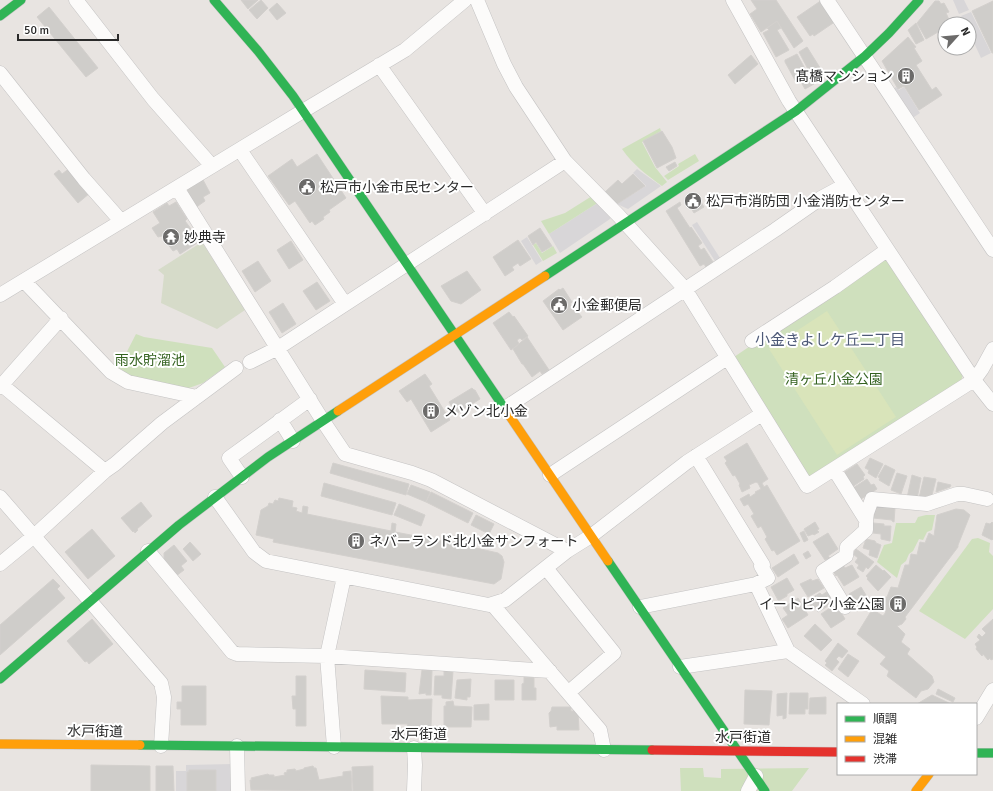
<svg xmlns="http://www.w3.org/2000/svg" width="993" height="791" font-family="Signika,'Noto Sans JP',sans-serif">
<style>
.industrial{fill:#d8d6d8}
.green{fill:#cfe0bd}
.cemetery{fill:#d6dbc9}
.pitch{fill:#d9e4ba}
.building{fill:#cfcdca;stroke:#d3d0cd}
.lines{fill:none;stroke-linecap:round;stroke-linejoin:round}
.street-casing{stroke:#c4c3c3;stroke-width:15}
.fast-casing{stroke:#c4c3c3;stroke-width:10}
.slow-casing{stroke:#c4c3c3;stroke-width:10}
.jam-casing{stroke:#c4c3c3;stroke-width:10}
.street{stroke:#fcfbfa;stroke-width:14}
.fast{stroke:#30b455;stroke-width:9}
.slow{stroke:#ff9f0a;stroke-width:9}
.jam{stroke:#e5322d;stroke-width:9}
.labels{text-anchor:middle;stroke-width:4;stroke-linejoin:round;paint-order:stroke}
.poi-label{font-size:14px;fill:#2a2a2a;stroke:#fff;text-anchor:start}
.park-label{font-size:14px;fill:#346220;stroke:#fff}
.street-label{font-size:14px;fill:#2a2a2a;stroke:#fff}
.neighbourhood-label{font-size:15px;fill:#4e5a78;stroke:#fff}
</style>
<rect width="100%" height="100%" fill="#e8e4e1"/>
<!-- industrial -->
<path class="industrial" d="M953 0H964L969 10 959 14Z
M971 12 991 53 981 58 969 32V24H965L961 16Z
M896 87 899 90 904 87 920 113 911 119 893 89Z
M637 169 661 186 628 209 617 204 646 186 633 173Z
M599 202 612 214 610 219 560 253 549 234Z
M697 222 720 258 715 261 692 225Z
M527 237 542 261 536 265 521 241Z
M233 764V791H176V771H186V765Z"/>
<!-- green -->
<path class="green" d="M660 128 661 131 642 142 655 167 667 182 662 186C647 175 633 165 622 149Z
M695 154 699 161 668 180 664 176 679 166 678 164Z
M592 196 599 202 549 234 541 221 565 213Z
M536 243 542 253 553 246 557 253 543 261 533 245Z
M880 259 888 261 963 374 961 382 810 482 734 357Z
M136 334 144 337 212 348 225 367 203 383 189 388 141 381 117 371Z
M926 515H935L932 530 927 532 923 540 919 539 913 551 909 554 906 561 901 565 897 578 877 562 884 545 892 543 896 523H915L918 517Z
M978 538 990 543 989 552 993 556V609L965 639 919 611 972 539Z
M680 768H703L704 777 721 778V769L809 768 792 791H681Z"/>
<!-- cemetery -->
<path class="cemetery" d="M202 242 245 310 217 329 161 303 164 275 158 270Z"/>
<!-- pitch -->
<path class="pitch" d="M827 311 896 417 837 455 769 349Z"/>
<!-- building -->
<path class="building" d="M241 0H258L248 9Z
M261 0 268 8 257 19 249 10Z
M751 0H776L803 41 794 48 777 21 761 32 750 14 757 9Z
M822 0 836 21 814 36 813 34 810 36 797 17Z
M935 1H939L941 4 944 3 949 12 946 13 951 24H945V28L926 39 917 23Z
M993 1V53H992L972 11Z
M277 3 286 13 277 20 269 10Z
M49 7 98 68 86 77 37 17Z
M777 21 781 28 777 30 789 50 776 57 763 33 769 30 767 28Z
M916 23 924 40 916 44 908 30Z
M908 37 916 47 914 48 922 61 916 65 932 90 936 87 942 95 919 110 904 86 898 89 882 61Z
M807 47 822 71 815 75 813 72 810 73 799 52Z
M797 54 809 76 796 82 785 62V60Z
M751 55 758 64 735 84 728 75Z
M810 77 814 84 805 89 801 82Z
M662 131 672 147 676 158 657 168 643 141Z
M317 154 346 198 329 210 330 212 323 217 324 219 315 225 312 221 310 223 295 201 289 205 268 176 292 159 297 167Z
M675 162 677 166 669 171 666 167Z
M70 168 90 193 78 203 54 174 59 170 62 174Z
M633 174 645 186 617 204 605 192 618 180 622 184Z
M202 178 210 193 203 197 205 201 195 208 186 194 188 186Z
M694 194H696L704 207 694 213 686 200Z
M176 202 187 219 185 221 200 241 180 254 177 249 173 251 167 243 171 241 169 239 165 240 162 236 158 237 152 228 160 223 153 212 167 203 169 206Z
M680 202 681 205 677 208 690 228 691 227 702 243 698 246 701 250 704 248 713 262 706 267 704 264 700 266 666 211Z
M540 228 552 246 542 252 536 242 533 245 528 236Z
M518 240 531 259 520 266 518 263 512 267 514 270 505 276 493 257Z
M291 241 303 260 289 269 277 250Z
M258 261 271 281 255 292 242 271Z
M467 271 481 290 461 304 451 301 441 286Z
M317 282 330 301 316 310 303 291Z
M563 288 572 302 570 304 576 312 577 311 582 317 563 330 543 301 559 289 560 290Z
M283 303 296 324 282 333 269 312Z
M509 312 513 317 514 316 528 336 522 340 520 338 517 340 519 344 511 350 493 323Z
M527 337 549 370 542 374 540 371 532 377 523 364H522L513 349Z
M425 374 432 384 429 386 450 420 431 432 411 399 407 402 399 391Z
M472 388 474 390H475L480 399 456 414 449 402Z
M747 443 768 479 762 483 764 487 767 485 800 541 777 555 774 550 772 551 765 539 767 537 761 526 758 528 751 516 754 514 748 504 744 506 740 499 749 494 750 497 756 493 755 492 761 489 758 483 756 482 749 485 750 488 742 492 739 485 740 484 735 475 733 476 725 463 727 461 724 457Z
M870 458 883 464 876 478 868 473 869 470 865 468Z
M333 463 409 484 406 495 330 473Z
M857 464 865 475 863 477 864 479 852 487 843 473Z
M885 465 895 470 889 486 879 480 880 478 878 477Z
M897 473 907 476 901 494 891 490Z
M912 475 921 478 917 499 907 498Z
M924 477 936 479 932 495 919 498Z
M867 479 871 485 874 484 877 489 861 499 853 488Z
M938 482 951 485 950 487 936 492Z
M324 483 396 503 392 515 321 496Z
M411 485 430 492 426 502 407 494Z
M431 492 473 513 468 523 426 502Z
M279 498 293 501 292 507 297 508 296 511 302 513 303 506 308 507 307 514 391 531 392 523 396 524 395 532 453 543 454 539H456L455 545 465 547 466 539H469L467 546 498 553 502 556 504 562 501 579 494 584 273 542 274 539 256 535 261 510 268 506 269 503 273 504 275 500 278 501Z
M141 502 152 516 137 529 138 530 135 533 134 531 133 532 121 518Z
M399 504 425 515 421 526 394 515Z
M875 506 895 508 894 522 892 521V520L873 518Z
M956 509 964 510 970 515 958 545V547L905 617 906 619 902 624 897 626 905 634 901 642 910 649 907 654 932 676 934 682 928 689 921 691 916 698 887 676 889 671 880 664 886 657 857 634 870 613 875 611 883 616 886 612 879 609 883 598 887 597 891 587 898 588 905 565H909L911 554 917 555 920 542 925 543 929 533 934 536 937 515Z
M476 515 494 524 489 534 471 525Z
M815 522 819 529 817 530 819 532 814 535 813 534 808 536 804 529Z
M992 522 993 523V539L992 540 982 535 986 523 990 524Z
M873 523 884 524V526H891L890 541 881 539V534L873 533Z
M92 529 115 556 88 579 65 552Z
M804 531 808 540 804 542 800 533Z
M828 533 838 549 828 556 830 558 825 560 813 542Z
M866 539 875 541 876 543 881 545 877 558 869 555 870 550 863 548Z
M190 542 201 554 193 561 183 549Z
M174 545 187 561 181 566 184 570 176 576 164 562V553Z
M856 549 874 562 868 569 866 567 863 572 857 568 859 565 855 562 858 558 853 554Z
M808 551 811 556 806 559 803 554Z
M794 554 799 563 778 577 772 568Z
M843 565 845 568 852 565 859 577 844 586 837 575 836 576 833 571Z
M876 565 883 571 884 570 891 577 878 591 867 579 868 578 866 576Z
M787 578 794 590 787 594V596L780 600H778L771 587Z
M53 579 60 586 57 589 65 598 0 655V625Z
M811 579 812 581 818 579 824 588 808 597 800 584Z
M861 587 869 600 865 603 866 604 863 607 855 610 850 602 853 600 849 594Z
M828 591 833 598 831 600 833 603 818 612 815 608 813 609 807 601 820 593 822 595Z
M798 598 808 615 788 628 782 619 788 615 783 608Z
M836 604 845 619 831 628 821 614Z
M92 619 113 644 89 664 87 661 85 662 67 641Z
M993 619V659L991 660 990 658 988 660 983 654 982 656 976 649 977 647 975 644 980 640 977 637 979 634 982 637 986 633 982 629Z
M815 624 832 640 821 651 804 636Z
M838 643 848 651 842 658 839 656 836 659 839 662 832 671 825 665 827 663 825 661Z
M848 654 859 661 848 677 838 669Z
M365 670 406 673 405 692 364 689Z
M422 670 432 671 431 695H426V693L419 694Z
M444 671H453L451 699 442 698V695H434L435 676H444Z
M296 676H306V726H296V709H293L292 696H296Z
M524 677 534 678V688H536V700H522V684L524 683Z
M471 679 470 697H467V700L455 698 457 680Z
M495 680H514V700H495Z
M182 686H206V725H181V709H177V702H182Z
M938 689 955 698 953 702 936 694Z
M745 690 772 691 769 725 744 724Z
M787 693 786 718 783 719V715L777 716V694Z
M790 693H808V709H805V714H789Z
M932 695 951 704H917Z
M381 696 408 697V700L432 699 431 726 408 727 407 724H382Z
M826 697V714H809L810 698Z
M453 701 454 706 472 707 471 727H444V706H446V702Z
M489 704V720H474V705Z
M552 707H571V711H578L579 730H557V726L550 727 549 713 551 711Z
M91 765 150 766V791H91Z
M156 766H173L174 791H156Z
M313 766 314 768H316L319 780 343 776V772L351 771 352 791 251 790 250 780H252L251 778 268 774 269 775H274V777L285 775 284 773 287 772V770L295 769 296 771 304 769V768Z
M373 766V791H353L352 767Z
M189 770H216V791H187V772H189Z"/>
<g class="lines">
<defs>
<path id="street" d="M76 0 153 99 212 166
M477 0 504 64 516 87 565 161 619 216 685 289 807 486 974 380 982 369 993 349
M733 0 789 101 974 380 993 404
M827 0 993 250
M379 65 485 214
M0 73 84 179 121 221
M240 150 345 304
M177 188 323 421 345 454 412 473 431 480 567 551
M24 281 111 372 128 382 197 397
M0 295 303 111 405 50 465 0
M752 341 835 287 887 250
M250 362 278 348 565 161
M2 385 105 471
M0 387 61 318
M505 408 775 230 821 198 845 185
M280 420 293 441
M696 456 763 565 761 566 768 578 756 584 788 651 863 704
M834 469 866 520V530L847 547 846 556 823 571 845 607
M550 475 727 358
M242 477 229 458 310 399
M0 497 161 683 164 697 161 746
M215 497 254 552 266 561 489 605 505 600 567 551 591 536 687 462 762 414
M866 520 867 513 872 499 927 504 957 494H964L987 499
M148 551 223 641 232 652 237 654 327 656 550 671
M0 564 34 536 105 471 115 464 162 423 236 368
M546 568 614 653 569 692
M492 604 600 730 604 750
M640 607 756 584
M680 667 788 651
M976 718 993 690
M237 746 238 791
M334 747 327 656 344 577
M414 748 415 765 414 791
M748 791 756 776"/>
<path id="fast" d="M214 0 258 51 293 96 507 412
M0 16 21 0
M545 276 796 111 865 56 889 33 919 0
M608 561 765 791
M0 679 179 525 268 457 338 411
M140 745 652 750
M976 753H993"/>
<path id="slow" d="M338 411 545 276
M507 412 608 561
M0 744 140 745
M916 791 929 774"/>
<path id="jam" d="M652 750 838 752"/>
</defs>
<!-- street casing -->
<use href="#street" class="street-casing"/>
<!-- fast casing -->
<use href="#fast" class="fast-casing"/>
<!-- slow casing -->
<use href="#slow" class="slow-casing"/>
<!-- jam casing -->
<use href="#jam" class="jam-casing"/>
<!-- street -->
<use href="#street" class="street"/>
<!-- fast -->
<use href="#fast" class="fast"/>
<!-- slow -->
<use href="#slow" class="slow"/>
<!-- jam -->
<use href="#jam" class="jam"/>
</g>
<!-- icons -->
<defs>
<symbol id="building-disc" viewBox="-11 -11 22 22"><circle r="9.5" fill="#6c6b6a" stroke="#fff"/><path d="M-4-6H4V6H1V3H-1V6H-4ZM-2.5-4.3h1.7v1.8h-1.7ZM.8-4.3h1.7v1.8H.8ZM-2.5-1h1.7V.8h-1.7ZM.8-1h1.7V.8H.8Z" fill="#fff"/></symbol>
<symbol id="civic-disc" viewBox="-11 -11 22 22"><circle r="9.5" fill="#6c6b6a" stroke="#fff"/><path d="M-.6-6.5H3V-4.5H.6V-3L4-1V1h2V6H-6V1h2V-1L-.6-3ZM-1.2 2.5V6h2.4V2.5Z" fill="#fff"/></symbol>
<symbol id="temple-disc" viewBox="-11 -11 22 22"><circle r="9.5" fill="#6c6b6a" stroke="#fff"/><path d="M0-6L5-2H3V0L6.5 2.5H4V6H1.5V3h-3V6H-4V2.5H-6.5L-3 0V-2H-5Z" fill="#fff"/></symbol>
</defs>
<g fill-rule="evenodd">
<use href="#building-disc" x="896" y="66" width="20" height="20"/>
<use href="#civic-disc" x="297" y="177" width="20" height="20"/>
<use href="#civic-disc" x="683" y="191" width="20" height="20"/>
<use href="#temple-disc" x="161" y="227" width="20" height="20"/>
<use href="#civic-disc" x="549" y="295" width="20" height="20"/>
<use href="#building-disc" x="421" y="401" width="20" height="20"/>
<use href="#building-disc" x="346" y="531" width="20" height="20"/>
<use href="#building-disc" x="888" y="594" width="20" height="20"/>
</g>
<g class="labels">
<!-- poi labels -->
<g class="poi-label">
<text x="893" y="81" text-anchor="end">髙橋マンション</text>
<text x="320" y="192">松戸市小金市民センター</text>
<text x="706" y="206">松戸市消防団 小金消防センター</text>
<text x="184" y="242">妙典寺</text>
<text x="572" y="310">小金郵便局</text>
<text x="444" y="416">メゾン北小金</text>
<text x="369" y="546">ネバーランド北小金サンフォート</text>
<text x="885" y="609" text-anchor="end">イートピア小金公園</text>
</g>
<!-- park labels -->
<g class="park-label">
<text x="150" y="365">雨水貯溜池</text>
<text x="834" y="384">清ヶ丘小金公園</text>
</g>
<!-- street labels -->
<g class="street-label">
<text transform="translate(95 731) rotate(1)" y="5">水戸街道</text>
<text x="419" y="739">水戸街道</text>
<text x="743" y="742">水戸街道</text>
</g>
<!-- neighbourhood labels -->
<g class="neighbourhood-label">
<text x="830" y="345">小金きよしケ丘二丁目</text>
</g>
</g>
<!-- legend -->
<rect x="837" y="703" width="140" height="72" fill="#ffffff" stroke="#aaaaaa"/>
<rect x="845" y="716" width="20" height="6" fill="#30b455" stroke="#aaaaaa"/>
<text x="873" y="723" font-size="12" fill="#2a2a2a">順調</text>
<rect x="845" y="736" width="20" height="6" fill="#ff9f0a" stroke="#aaaaaa"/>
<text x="873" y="743" font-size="12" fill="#2a2a2a">混雑</text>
<rect x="845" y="756" width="20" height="6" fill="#e5322d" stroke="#aaaaaa"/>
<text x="873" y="763" font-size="12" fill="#2a2a2a">渋滞</text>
<!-- north arrow -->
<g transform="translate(957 36) rotate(63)"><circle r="19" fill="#ffffff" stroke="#aaaaaa"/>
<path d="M0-3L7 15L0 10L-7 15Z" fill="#6c6b6a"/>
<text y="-6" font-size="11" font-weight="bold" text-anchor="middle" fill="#2a2a2a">N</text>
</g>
<!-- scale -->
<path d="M18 34v6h100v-6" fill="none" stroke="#2a2a2a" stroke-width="2"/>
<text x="24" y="34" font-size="12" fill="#2a2a2a" stroke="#ffffff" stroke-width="3" paint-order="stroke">50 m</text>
</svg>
